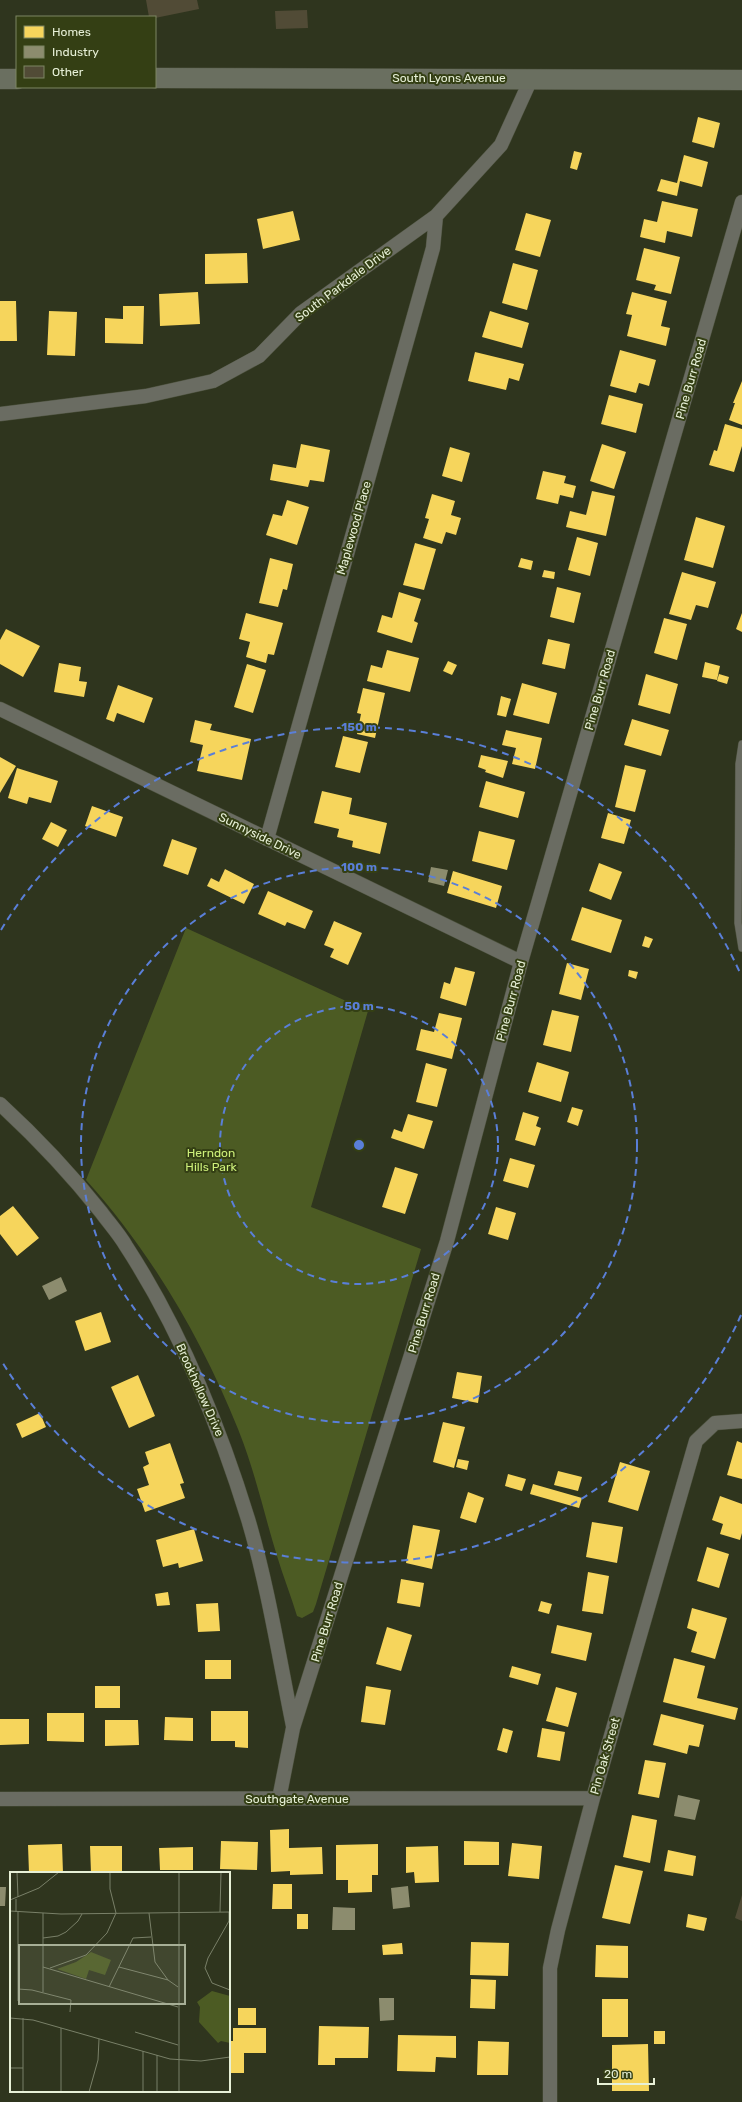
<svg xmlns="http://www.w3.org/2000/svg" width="742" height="2102" font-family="Rubik,sans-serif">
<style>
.green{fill:#4c5b23}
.homes{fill:#f6d55c}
.industry{fill:#8c8c6e}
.building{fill:#514b36}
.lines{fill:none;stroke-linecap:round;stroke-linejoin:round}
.lane-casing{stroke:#4c513d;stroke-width:8}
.street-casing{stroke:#4c513d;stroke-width:15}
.secondary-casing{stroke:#4c513d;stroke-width:21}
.lane{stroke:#6a6c62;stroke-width:7}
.street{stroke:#6a6c62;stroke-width:14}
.secondary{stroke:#6a6f60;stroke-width:20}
.ring{fill:none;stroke:#5a7fd8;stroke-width:2;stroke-dasharray:7 5}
.labels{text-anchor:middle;stroke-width:4;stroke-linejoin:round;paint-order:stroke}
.street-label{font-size:12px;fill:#e7f0d7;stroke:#343f14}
.park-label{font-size:12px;fill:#cef07a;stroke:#343f14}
.inset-road{fill:none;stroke:#798068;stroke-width:1}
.view{fill:#a7af96;fill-opacity:0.15;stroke:#a7af96;stroke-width:2}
.inset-edge{fill:none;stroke:#e7f0d7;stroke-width:2}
.centre{fill:#5a7fd8;stroke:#343f14;stroke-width:2}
.ring-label{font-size:12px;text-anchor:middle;font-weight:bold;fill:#5a7fd8;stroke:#343f14;stroke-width:4;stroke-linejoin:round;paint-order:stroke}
</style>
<rect width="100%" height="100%" fill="#2f351e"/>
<!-- green -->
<path class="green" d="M186 928 368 1011 311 1207 421 1249 316 1604 313 1612 302 1618 297 1616C291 1596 283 1576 277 1556 264 1514 255 1471 238 1429 202 1339 151 1252 86 1180Z"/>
<!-- homes -->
<path class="homes" d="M698 117 720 123 714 148 692 142Z
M574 151 582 153 577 170 570 168Z
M684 155 708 162 702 187 680 181 677 196 657 191 661 179 677 183Z
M662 201 698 209 692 237 667 231 665 243 640 237 644 219 657 222Z
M293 211 300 240 263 249 257 219Z
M526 213 551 220 540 257 515 250Z
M644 248 680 257 671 294 654 290 656 285 636 280Z
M247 253 248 283 205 284V254Z
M513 263 538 270 527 310 502 303Z
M198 292 200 324 160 326 159 294Z
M632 292 667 301 661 326 670 328 666 346 627 336 632 315 626 314Z
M0 301H16L17 341H0Z
M123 306H144L143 344 105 343V318L123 319Z
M49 311 77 312 75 356 47 355Z
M490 311 529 323 522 348 482 337Z
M620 350 656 360 649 386 639 383 636 393 610 386Z
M475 352 524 364 519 381 509 378 506 390 468 381Z
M742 381V425L729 420 735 403H733Z
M609 395 643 404 636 433 601 424Z
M725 424 742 429V446L734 472 709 465 714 450 717 451Z
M301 444 330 450 324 482 310 480 308 487 270 480 273 464 296 468Z
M602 444 626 452 614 489 590 481Z
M450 447 470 453 462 482 442 476Z
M543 471 566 476 564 483 576 486 573 498 560 495 558 504 536 499Z
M592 491 615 496 606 536 566 527 570 511 586 515Z
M432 494 455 501 451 515 461 518 456 535 446 532 442 544 423 538 429 519 425 518Z
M287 500 309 507 297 545 266 535 273 514 282 516Z
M696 517 725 526 713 568 684 560Z
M577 537 598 543 590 576 568 570Z
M415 543 436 549 424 590 403 585Z
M270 558 293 564 287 590 283 589 278 607 259 603Z
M521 558 533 561 531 570 518 567Z
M544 570 555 572 554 579 542 577Z
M682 572 716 582 708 608 696 605 691 620 669 614Z
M557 587 581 593 574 623 550 617Z
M399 592 421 599 414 621 418 623 412 643 377 632 382 615 392 618Z
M246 613 283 623 274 655 268 654 266 663 246 657 250 642 239 639Z
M742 613V632L736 629Z
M664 618 687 624 677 660 654 653Z
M6 629 40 646 23 677 0 664V640Z
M548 639 570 644 565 669 542 664Z
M387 650 419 658 410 692 367 681 371 665 382 668Z
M448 661 457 665 452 675 443 671Z
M705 662 720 666 717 680 702 677Z
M59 663 81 667 79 681 87 682 84 697 54 692Z
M247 664 266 670 253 713 234 707Z
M646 674 678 684 670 714 638 705Z
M719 674 729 677 727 684 717 681Z
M522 683 557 693 549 724 513 715Z
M118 685 153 698 144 723 117 713 114 722 106 719Z
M363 688 385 693 375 738 357 734 361 714 357 713Z
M501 696 511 699 506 717 497 715Z
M632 719 669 730 661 756 624 745Z
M195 720 212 724 210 730 251 739 242 780 197 771 203 745 190 742Z
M506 730 542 738 535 769 512 764 516 748 502 745Z
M343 736 368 742 360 773 335 767Z
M481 755 508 761 503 778 485 772 486 770 478 767Z
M0 757 16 766 0 793Z
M625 765 646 770 635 812 615 807Z
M17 768 58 781 51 803 29 797 27 804 8 798Z
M486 781 525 792 518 818 479 807Z
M322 791 352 798 349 814 387 823 380 854 352 847 353 841 337 837 339 829 314 823Z
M92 806 123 817 116 837 85 826Z
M608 813 631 820 624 844 601 838Z
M51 822 67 830 58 847 42 839Z
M479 831 515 840 507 870 472 861Z
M172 839 197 848 188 875 163 866Z
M599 863 622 872 611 900 589 891Z
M225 869 254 884 244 904 207 886 211 878 219 882Z
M453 871 502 886 496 908 447 893Z
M268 891 313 911 305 929 287 922 285 926 258 914Z
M582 907 622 920 611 953 571 940Z
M334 921 362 933 348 965 330 957 334 949 324 945Z
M645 936 653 939 649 948 642 946Z
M567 963 589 969 581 1000 559 994Z
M455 967 475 972 466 1006 440 998 444 982 450 984Z
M629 970 638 972 636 979 628 976Z
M552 1010 579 1016 571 1052 543 1045Z
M439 1013 462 1018 452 1059 416 1050 421 1029 434 1032Z
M537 1062 569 1072 561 1102 528 1092Z
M426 1063 447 1069 437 1107 416 1102Z
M572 1107 583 1110 578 1126 567 1122Z
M523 1112 539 1117 536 1126 541 1128 535 1146 515 1140Z
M408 1114 433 1121 424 1149 391 1138 394 1129 402 1132Z
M510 1158 535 1165 528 1188 503 1181Z
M395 1167 418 1174 405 1214 382 1207Z
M13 1206 39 1238 17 1256 0 1234V1216Z
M496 1207 516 1213 508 1240 488 1234Z
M101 1312 111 1342 85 1351 75 1321Z
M457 1372 482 1376 478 1403 452 1398Z
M138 1375 155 1416 129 1428 111 1387Z
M40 1413 46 1427 22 1438 16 1424Z
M443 1422 465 1427 454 1468 433 1462Z
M737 1441 742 1443V1479L727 1475Z
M170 1443 184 1483 180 1484 185 1498 145 1512 137 1489 149 1485 143 1467 149 1464 145 1452Z
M458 1459 469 1461 467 1470 456 1467Z
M620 1462 650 1471 638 1511 608 1502Z
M558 1471 582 1477 578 1491 554 1485Z
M508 1474 526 1479 522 1491 505 1486Z
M533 1484 582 1498 579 1508 530 1494Z
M468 1492 484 1498 476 1523 460 1518Z
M720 1496 742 1504V1533L740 1540 720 1534 723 1524 712 1520Z
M592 1522 623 1527 617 1563 586 1557Z
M413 1525 440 1530 432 1569 406 1563Z
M194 1529 203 1561 179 1568 178 1563 163 1567 156 1540Z
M707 1547 729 1554 719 1588 697 1581Z
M588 1572 609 1576 603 1614 582 1611Z
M401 1579 424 1583 420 1607 397 1603Z
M168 1592 170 1605 157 1606 155 1594Z
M541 1601 552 1604 549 1614 538 1611Z
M218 1603 220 1631 198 1632 196 1604Z
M692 1608 727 1618 715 1659 691 1652 697 1632 687 1628Z
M557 1625 592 1633 586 1661 551 1653Z
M387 1627 412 1635 401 1671 376 1664Z
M674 1658 705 1666 697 1698 738 1708 735 1720 663 1702Z
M205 1660H231V1679H205Z
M512 1666 541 1674 538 1685 509 1677Z
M95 1686H120V1708H95Z
M366 1686 391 1690 385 1725 361 1722Z
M556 1687 577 1693 568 1727 546 1721Z
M211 1711H248V1748L235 1747V1741H211Z
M47 1713H84V1742L47 1741Z
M661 1714 704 1725 699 1747 689 1745 687 1754 653 1745Z
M165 1717 193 1718V1741L164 1740Z
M0 1719H29V1744L0 1745Z
M105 1720H138L139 1745 105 1746Z
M503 1728 513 1731 507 1753 497 1750Z
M542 1728 565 1732 560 1761 537 1757Z
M645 1760 666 1763 659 1798 638 1794Z
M632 1815 657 1820 650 1863 623 1857Z
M289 1829V1848L322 1847 323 1874 290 1875V1871L271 1872 270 1830Z
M221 1841 258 1842 257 1870 220 1869Z
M464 1841 499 1842V1865H464Z
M512 1843 542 1846 539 1879 508 1876Z
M62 1844 63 1873H29L28 1845Z
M378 1844V1875H372V1892L348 1893V1880H336V1845Z
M90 1846H122V1871L91 1873Z
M438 1846 439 1882 415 1883 414 1872 406 1873V1847Z
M193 1847V1870H160L159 1848Z
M668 1850 696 1856 693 1876 664 1871Z
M615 1865 643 1871 630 1924 602 1918Z
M273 1884H292V1909H272Z
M297 1914H308V1929H297Z
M688 1914 707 1918 704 1931 686 1927Z
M471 1942 509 1943 508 1976 470 1975Z
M402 1943 403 1954 383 1955 382 1945Z
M596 1945 628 1946V1978L595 1977Z
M471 1979 496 1980 495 2009 470 2008Z
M602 1999H628V2037H602Z
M238 2008H256V2025H238Z
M319 2026 369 2027 368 2058H335V2065H318Z
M233 2028H266V2053H244V2073H229V2041H233Z
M654 2031H665V2044H654Z
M398 2035 456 2036V2058L436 2057 435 2072 397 2071Z
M478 2041 509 2042 508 2075H477Z
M648 2044 649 2091H612V2045Z"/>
<!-- industry -->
<path class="industry" d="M431 867 448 870 444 886 428 882Z
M61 1277 67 1291 49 1300 42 1286Z
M678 1795 700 1800 695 1820 674 1816Z
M408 1886 410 1907 393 1909 391 1888Z
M0 1887H6L5 1906H0Z
M333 1907 355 1908V1930H332Z
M379 1998H394V2020L380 2021Z"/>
<!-- building -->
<path class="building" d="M146 0H197L199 9 155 18 149 17Z
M307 10 308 28 276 29 275 11Z
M742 1895V1921L735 1918Z"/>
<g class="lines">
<defs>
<path id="lane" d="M742 744 739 764 738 923 742 948"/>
<path id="street" d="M0 414 146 396 213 381 259 356 301 313 436 216 501 145 531 79
M0 709 521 962
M267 839 433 248 436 216
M0 1104C37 1138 70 1173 101 1212 109 1223 119 1234 126 1246 180 1329 219 1425 248 1519 268 1586 279 1657 293 1726
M0 1799 593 1798
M279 1799 293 1728 447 1241 521 962 742 202
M550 2102V1968L558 1930 593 1798 696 1441 715 1423 742 1421"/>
<path id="secondary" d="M155 78 742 80
M0 79H17"/>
</defs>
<!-- lane casing -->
<use href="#lane" class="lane-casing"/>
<!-- street casing -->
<use href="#street" class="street-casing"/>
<!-- secondary casing -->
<use href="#secondary" class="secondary-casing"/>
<!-- lane -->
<use href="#lane" class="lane"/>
<!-- street -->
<use href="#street" class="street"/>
<!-- secondary -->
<use href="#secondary" class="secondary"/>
</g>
<!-- distance rings -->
<g class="ring">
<circle cx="359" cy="1145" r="139"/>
<circle cx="359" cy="1145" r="278"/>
<path d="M741 1315A418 418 0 0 1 1 1360M1 930A418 418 0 0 1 741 975"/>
</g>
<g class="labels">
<!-- street labels -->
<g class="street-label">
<text x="449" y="82">South Lyons Avenue</text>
<text transform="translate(343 284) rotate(-37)" y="4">South Parkdale Drive</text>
<text transform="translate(691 379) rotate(-74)" y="4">Pine Burr Road</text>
<text transform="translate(354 528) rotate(-74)" y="4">Maplewood Place</text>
<text transform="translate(600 690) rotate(-74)" y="4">Pine Burr Road</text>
<text transform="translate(260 836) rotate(26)" y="4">Sunnyside Drive</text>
<text transform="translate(511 1001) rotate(-75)" y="4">Pine Burr Road</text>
<text transform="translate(424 1313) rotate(-73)" y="4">Pine Burr Road</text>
<text transform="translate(200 1390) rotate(66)" y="4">Brookhollow Drive</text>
<text transform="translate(327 1622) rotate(-73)" y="4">Pine Burr Road</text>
<text transform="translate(605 1756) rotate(-74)" y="4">Pin Oak Street</text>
<text x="297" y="1803">Southgate Avenue</text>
</g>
<!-- park labels -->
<g class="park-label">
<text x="211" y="1157">Herndon<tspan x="211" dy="14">Hills Park</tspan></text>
</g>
</g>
<!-- overview -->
<g transform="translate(10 1872)">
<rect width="220" height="220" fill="#2f351e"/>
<path d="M81 80 101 88 95 103 79 98 76 107 47 97 66 90ZM202 119 220 124V171L211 169 208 171 189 150 190 135 187 130Z" fill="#4c5b23"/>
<path class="inset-road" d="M7 0 8 25M169 0V220M0 28 29 16 49 0M0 39 51 42 220 40M6 40V27M8 40V129M210 40 211 0M219 40V49L198 86 195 96 202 111 220 118M139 41 145 90 158 108 168 115M33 66 48 64 56 60 68 49 72 42M33 95 168 135M109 95 158 108M40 96 76 83 97 61 106 41 100 17V0M99 115 123 66 141 65M8 117 22 118 61 128 60 140M33 120V41M0 146 23 148 160 187 191 189 220 185M13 146V220M51 156V220M125 160 168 173M133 179V220M147 183V220M0 196H13M79 220 88 188 89 167"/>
<path class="view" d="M9 73H175V132H9Z"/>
<rect width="220" height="220" class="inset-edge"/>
</g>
<circle cx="359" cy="1145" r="6" class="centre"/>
<g class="ring-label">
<text x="359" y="731">150 m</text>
<text x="359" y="871">100 m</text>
<text x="359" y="1010">50 m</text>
</g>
<!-- legend -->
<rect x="16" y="16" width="140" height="72" fill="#343f14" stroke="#7c8662"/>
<rect x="24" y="26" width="20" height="12" fill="#f6d55c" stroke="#7c8662"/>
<text x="52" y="36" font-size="12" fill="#e7f0d7">Homes</text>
<rect x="24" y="46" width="20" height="12" fill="#8c8c6e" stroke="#7c8662"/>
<text x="52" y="56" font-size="12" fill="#e7f0d7">Industry</text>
<rect x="24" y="66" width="20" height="12" fill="#514b36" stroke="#7c8662"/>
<text x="52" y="76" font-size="12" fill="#e7f0d7">Other</text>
<!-- scale -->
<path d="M598 2078v6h56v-6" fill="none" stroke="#e7f0d7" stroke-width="2"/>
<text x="604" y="2078" font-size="12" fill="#e7f0d7" stroke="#343f14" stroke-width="3" paint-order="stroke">20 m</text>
</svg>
